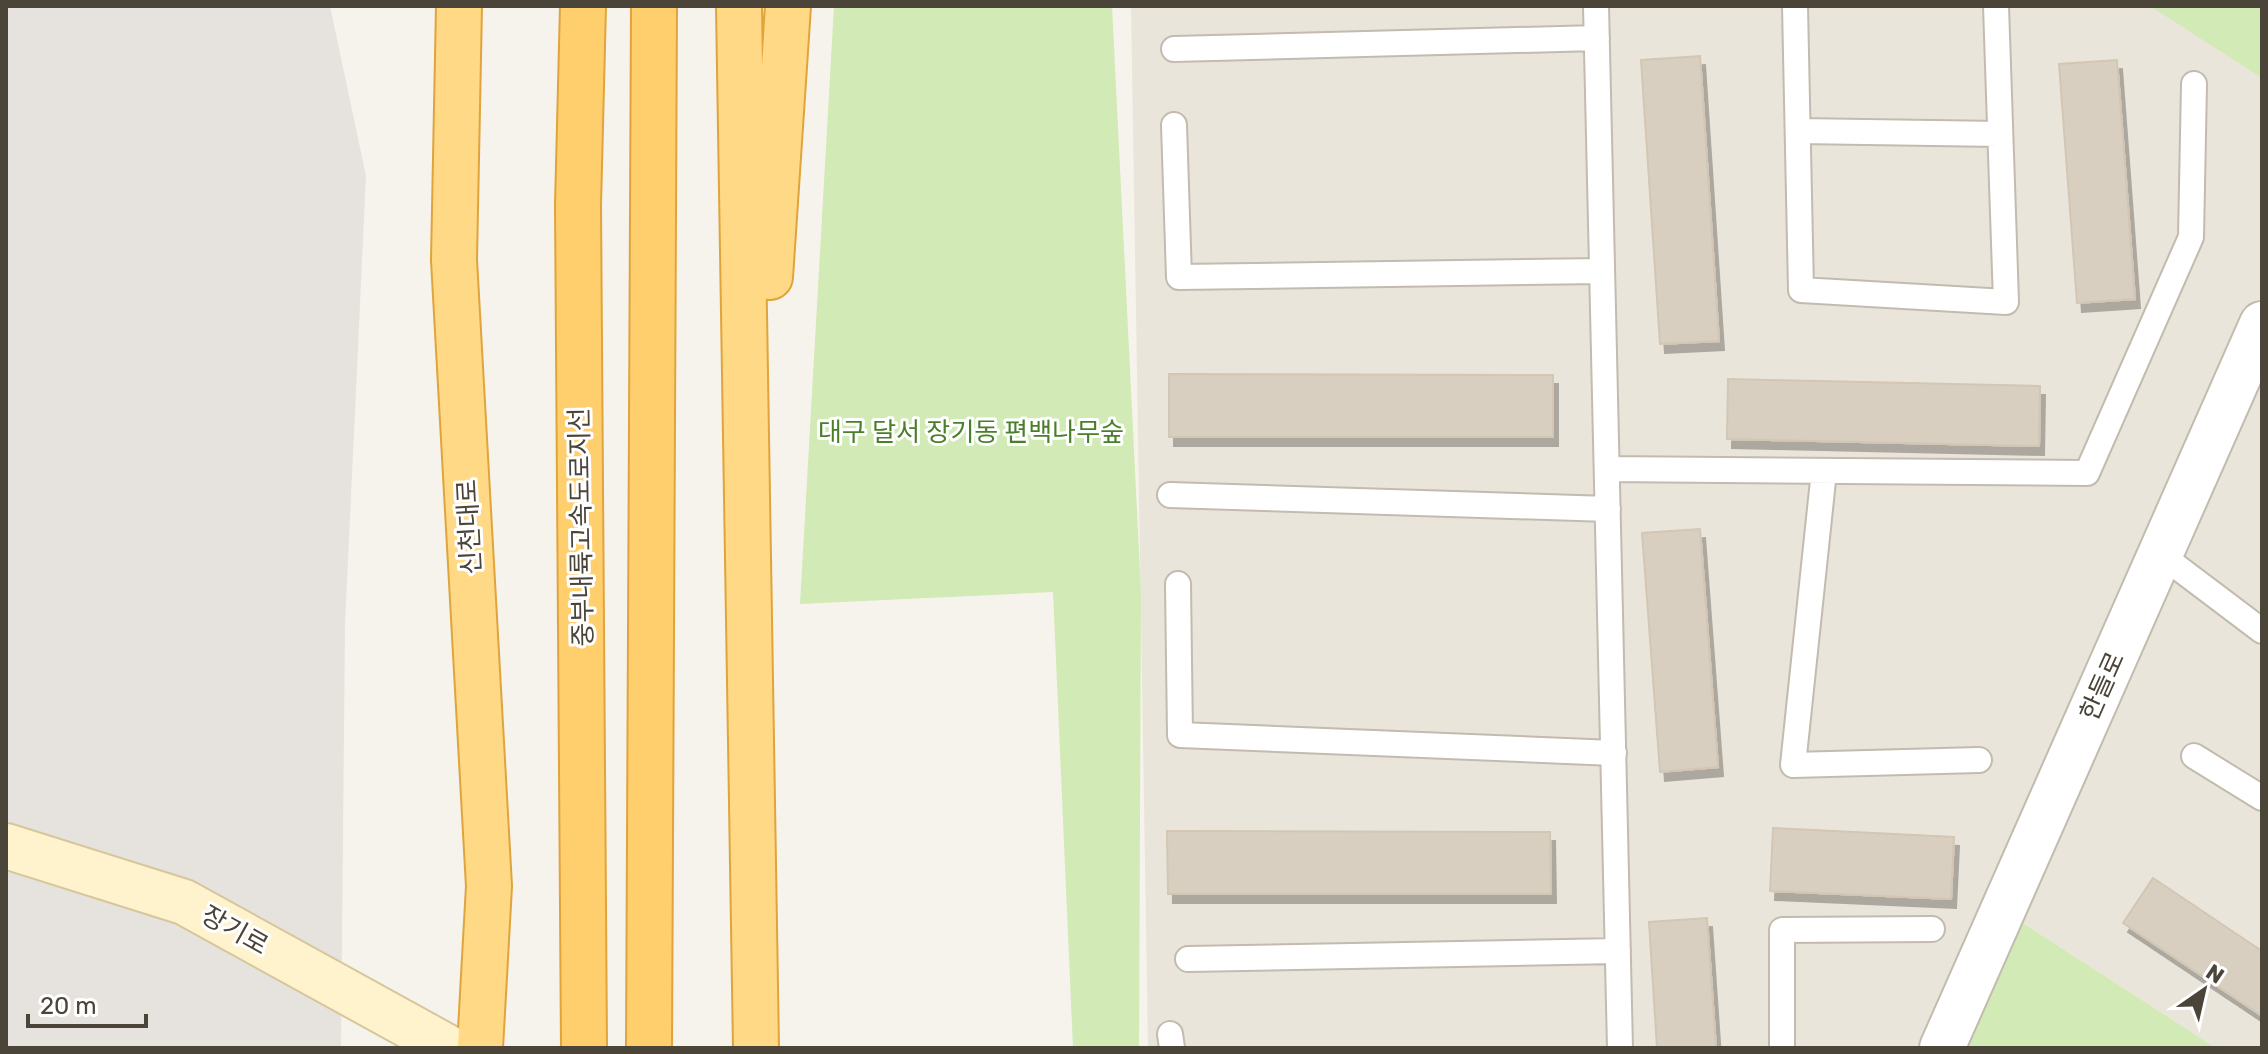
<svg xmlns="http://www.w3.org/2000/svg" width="2268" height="1054" font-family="Rubik,'Noto Sans KR',sans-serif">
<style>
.residential{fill:#eae5da}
.industrial{fill:#e6e2dd}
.green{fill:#d2eab5}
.building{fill:#d8cfc1;stroke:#d3c7b4;stroke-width:2;filter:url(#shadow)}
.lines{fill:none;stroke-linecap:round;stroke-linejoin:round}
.service-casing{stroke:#c2bbae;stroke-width:28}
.tertiary-casing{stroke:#c2bbae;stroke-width:48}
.secondary-casing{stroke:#d6c79b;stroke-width:48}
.trunk-casing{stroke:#e0a43c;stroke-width:48}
.motorway-casing{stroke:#e0a43c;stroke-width:48}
.service{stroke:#fff;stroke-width:24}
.tertiary{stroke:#fff;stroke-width:44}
.secondary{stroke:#fff3cd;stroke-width:44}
.trunk{stroke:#ffd985;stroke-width:44}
.motorway{stroke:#ffcf6e;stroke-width:44}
.labels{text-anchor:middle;stroke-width:6;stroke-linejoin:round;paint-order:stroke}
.park-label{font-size:26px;fill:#4a7f2a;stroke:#fff}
.street-label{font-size:26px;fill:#4b4439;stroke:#fff}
</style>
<defs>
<filter id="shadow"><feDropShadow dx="5" dy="9" stdDeviation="0" flood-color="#0004"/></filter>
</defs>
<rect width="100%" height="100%" fill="#f6f3ec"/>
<!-- residential -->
<path class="residential" d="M1131 6H2262V294L1919 1048H1148Z
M2262 354V1048H2216L2015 918Z"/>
<!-- industrial -->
<path class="industrial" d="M6 6H330L366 176 345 625 341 1048H6Z"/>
<!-- green -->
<path class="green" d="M834 6H1112L1141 592 1139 1048H1073L1053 592 800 604Z
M2150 6H2262V78Z
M2015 918 2216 1048H1961Z"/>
<!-- building -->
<path class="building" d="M1700 56 1719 341 1660 344 1641 60Z
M2117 60 2135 299 2077 303 2059 64Z
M1169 374 1553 375V437H1169Z
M1728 379 2040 386 2039 446 1727 439Z
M1700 529 1718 767 1660 772 1642 533Z
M1773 828 1954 837 1951 899 1770 891Z
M1167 831 1550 832 1551 894H1168Z
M2153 878 2262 951V1016L2123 923Z
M1707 918 1716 1048H1657L1649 922Z"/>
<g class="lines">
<defs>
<path id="service" d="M1596 6 1620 1048
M1795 6 1801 290 2006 302 1996 6
M1174 49 1597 38
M1174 125 1179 277 1602 271
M1798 131 2000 134
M1607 469 2087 473 2191 237 2194 84
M1824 471 1793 765 1979 760
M1170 495 1608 509
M2160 554 2262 631
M1178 584 1180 735 1614 753
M2194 756 2262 798
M1188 959 1618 951
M1170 1034 1172 1048
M1782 1048V930L1932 929"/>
<path id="tertiary" d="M1942 1048 2262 324"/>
<path id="secondary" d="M6 846 184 902 449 1048"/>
<path id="trunk" d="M459 6 454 260 489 886 480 1048
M739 6 756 1048
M770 277 788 6"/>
<path id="motorway" d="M583 6 578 205 584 1048
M649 1048 654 6"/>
</defs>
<!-- service casing -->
<use href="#service" class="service-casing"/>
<!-- tertiary casing -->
<use href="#tertiary" class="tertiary-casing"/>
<!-- secondary casing -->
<use href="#secondary" class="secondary-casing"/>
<!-- trunk casing -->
<use href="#trunk" class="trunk-casing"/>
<!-- motorway casing -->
<use href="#motorway" class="motorway-casing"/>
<!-- service -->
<use href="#service" class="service"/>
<!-- tertiary -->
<use href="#tertiary" class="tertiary"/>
<!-- secondary -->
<use href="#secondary" class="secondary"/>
<!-- trunk -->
<use href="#trunk" class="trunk"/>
<!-- motorway -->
<use href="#motorway" class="motorway"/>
</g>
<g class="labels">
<!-- park labels -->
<g class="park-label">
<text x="971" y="441">대구 달서 장기동 편백나무숲</text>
</g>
<!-- street labels -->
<g class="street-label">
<text transform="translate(469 527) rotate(-93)" y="9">신천대로</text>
<text transform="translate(581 527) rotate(-91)" y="9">중부내륙고속도로지선</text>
<text transform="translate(2102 686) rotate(-66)" y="9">한들로</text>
<text transform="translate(235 930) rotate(29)" y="9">장기로</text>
</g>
</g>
<!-- border -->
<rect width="2268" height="1054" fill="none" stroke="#4b4439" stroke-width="16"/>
<!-- north arrow -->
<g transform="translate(2204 990) rotate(34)" stroke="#ffffff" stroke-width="6" paint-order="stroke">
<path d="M0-6L14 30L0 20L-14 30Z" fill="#4b4439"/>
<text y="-12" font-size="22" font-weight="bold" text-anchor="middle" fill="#4b4439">N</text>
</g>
<!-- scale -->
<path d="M28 1014v12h118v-12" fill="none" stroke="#4b4439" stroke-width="4"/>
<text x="40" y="1014" font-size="24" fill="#4b4439" stroke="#ffffff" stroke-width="6" paint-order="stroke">20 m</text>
</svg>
